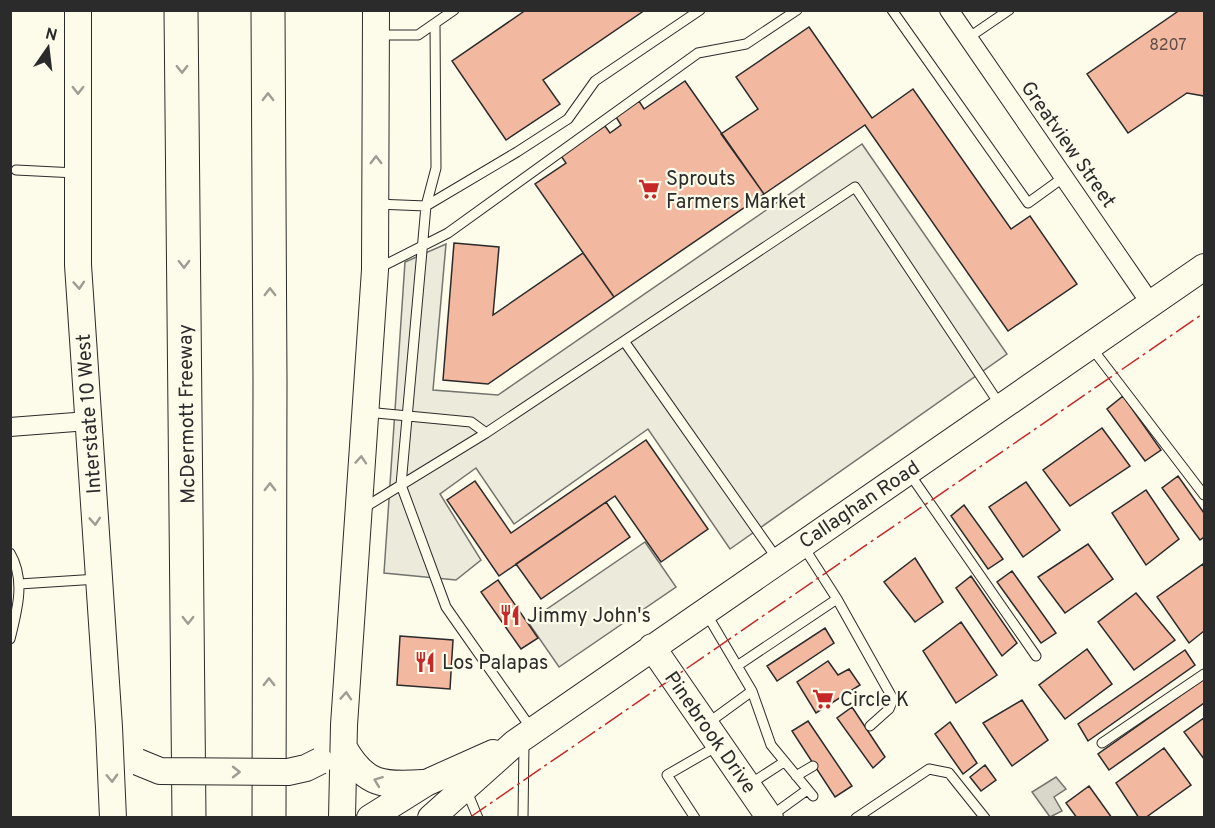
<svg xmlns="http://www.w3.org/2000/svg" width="1215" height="828" font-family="Overpass,sans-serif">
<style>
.parking{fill:#eceadb;stroke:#74746e;stroke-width:1.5}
.water{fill:#d8d7c9;stroke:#74746e;stroke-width:1.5}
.building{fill:#f2b8a0;stroke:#2b2b2b;stroke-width:1.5}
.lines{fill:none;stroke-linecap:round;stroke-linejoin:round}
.lane-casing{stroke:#2b2b2b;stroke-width:11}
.street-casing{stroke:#2b2b2b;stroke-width:20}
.secondary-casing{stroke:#2b2b2b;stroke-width:28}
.highway-casing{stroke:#2b2b2b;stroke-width:35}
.lane{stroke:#fdfbea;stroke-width:9}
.street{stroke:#fdfbea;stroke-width:18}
.secondary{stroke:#fdfbea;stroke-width:26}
.highway{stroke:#fdfbea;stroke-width:33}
.secondary-bridge-casing{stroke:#2b2b2b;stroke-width:28;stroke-linecap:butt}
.secondary-bridge{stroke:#fdfbea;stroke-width:26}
.power{stroke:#c62828;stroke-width:1.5;stroke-dasharray:21 4.5 3 4.5;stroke-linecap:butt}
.oneway{stroke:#9e9d94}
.labels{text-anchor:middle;stroke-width:4.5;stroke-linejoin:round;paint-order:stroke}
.number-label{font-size:16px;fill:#5d4e48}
.street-label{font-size:20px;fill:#2b2b2b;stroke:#fdfbea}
.poi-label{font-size:20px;fill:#2b2b2b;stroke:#fdfbea;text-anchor:start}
</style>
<rect width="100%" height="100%" fill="#fdfbea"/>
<!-- parking -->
<path class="parking" d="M862 144 1007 354 730 549 648 429 514 524 476 468 440 494 481 560 456 580 384 573 405 262 446 244 433 390 498 395Z
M645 542 676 587 559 667 528 622Z"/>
<!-- water -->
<path class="water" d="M1056 777 1066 789 1054 797 1062 811 1050 817 1032 792Z"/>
<!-- building -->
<path class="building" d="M526 10H645L543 80 560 104 506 140 452 61Z
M1180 10H1203L1204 13V96L1187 93 1128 133 1087 74Z
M809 27 872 118 913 89 1011 229 1030 216 1077 284 1008 331 865 125 764 194 721 134 758 109 736 77Z
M685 81 764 194 614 297 535 184 566 163 561 156 605 126 610 133 621 125 616 117 639 101 644 109Z
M454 243 499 247 493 315 583 253 614 297 488 384 443 380Z
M1123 396 1161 450 1145 461 1107 409Z
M1102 428 1130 466 1070 506 1043 470Z
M646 440 708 529 661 562 615 496 499 576 447 500 475 481 511 533Z
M1178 476 1204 513V537L1200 540 1162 488Z
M1026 482 1060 530 1023 557 989 507Z
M1146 490 1179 539 1146 565 1112 513Z
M606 502 630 537 541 599 516 564Z
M964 505 1003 559 988 569 951 516Z
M1088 544 1113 579 1065 613 1038 577Z
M915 558 943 602 915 622 884 582Z
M1203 564 1204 567V631L1189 643 1157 597Z
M1012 571 1056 633 1041 643 997 582Z
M971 576 1017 643 1002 656 956 588Z
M498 580 538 638 521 649 481 592Z
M1136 593 1175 640 1134 670 1098 622Z
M961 622 997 675 956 703 923 651Z
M825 628 834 643 777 681 767 666Z
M400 636 453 640 450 689 397 685Z
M1087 649 1112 684 1065 719 1039 685Z
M1185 650 1195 665 1088 741 1078 724Z
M828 661 838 675 849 669 860 685 816 713 797 682Z
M1204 679V703L1109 770 1098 754Z
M1022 700 1048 740 1012 766 983 723Z
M852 707 885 757 873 768 837 718Z
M1204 718V759L1184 732Z
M808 721 852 786 835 797 792 731Z
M950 722 977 763 963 774 935 734Z
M1164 748 1191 785 1145 818H1139L1116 783Z
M985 765 996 780 981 791 970 777Z
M1089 786 1112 818H1077L1066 803Z"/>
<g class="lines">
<defs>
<path id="lane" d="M892 10 1028 203 1064 177
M435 24 436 168 426 206 401 485 446 607 533 731
M378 35H418L454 10
M968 38 1009 10
M16 170 76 173
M376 204 426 206 517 152 568 119 595 81 700 10
M377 269 448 233 698 53 746 44 797 10
M624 341 778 560
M1091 347 1204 495
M366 412 471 422 486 433
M909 473 1036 656
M362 509 486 433 855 187 1000 405
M803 546 837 599 893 699 889 709 870 726
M10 553C26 580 17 611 10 639
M19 584 98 579
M706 613 752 691 771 745 813 796
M737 666 837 599
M708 723 752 691
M1102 743 1204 674
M796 776 813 766
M750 784 784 762
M466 789 478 818
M771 816 807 790
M523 818 524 743
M695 818 667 775 719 745
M856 818 929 769 949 773 985 818"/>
<path id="street" d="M949 10 1151 304
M10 427 88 421"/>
<path id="secondary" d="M78 10V265L109 727 113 818
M652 647 770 818
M344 748C365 785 383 786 423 783
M342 818 344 725 375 270 376 10
M370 818 426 783 493 753
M431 818 515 743 1204 267"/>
<path id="highway" d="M181 10 189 818
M268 10 270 382 269 818"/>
</defs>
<!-- lane casing -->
<use href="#lane" class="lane-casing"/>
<!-- street casing -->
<use href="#street" class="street-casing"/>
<!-- secondary casing -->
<use href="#secondary" class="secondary-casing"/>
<!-- highway casing -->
<use href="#highway" class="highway-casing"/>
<!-- lane -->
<use href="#lane" class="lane"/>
<!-- street -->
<use href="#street" class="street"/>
<!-- secondary -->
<use href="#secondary" class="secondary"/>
<!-- highway -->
<use href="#highway" class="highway"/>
<defs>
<path id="secondary-bridge" d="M138 762 160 771 288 772 306 768 320 761"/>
</defs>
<!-- secondary-bridge casing -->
<use href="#secondary-bridge" class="secondary-bridge-casing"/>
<!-- secondary-bridge -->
<use href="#secondary-bridge" class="secondary-bridge"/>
<!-- power -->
<path class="power" d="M469 818 1204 313"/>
</g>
<!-- one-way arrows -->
<defs><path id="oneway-chevron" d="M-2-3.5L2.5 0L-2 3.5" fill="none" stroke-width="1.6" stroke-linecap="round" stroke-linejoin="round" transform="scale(1.5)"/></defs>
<g class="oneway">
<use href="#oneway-chevron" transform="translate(182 69) rotate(89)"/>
<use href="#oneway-chevron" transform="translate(78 90) rotate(90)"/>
<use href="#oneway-chevron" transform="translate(268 97) rotate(-90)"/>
<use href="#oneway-chevron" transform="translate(376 160) rotate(-90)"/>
<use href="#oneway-chevron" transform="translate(184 264) rotate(89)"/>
<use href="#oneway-chevron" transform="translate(79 285) rotate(86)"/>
<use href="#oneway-chevron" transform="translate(270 292) rotate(-90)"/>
<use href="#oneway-chevron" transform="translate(361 460) rotate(-86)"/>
<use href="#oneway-chevron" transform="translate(270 487) rotate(-90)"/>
<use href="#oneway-chevron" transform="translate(95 521) rotate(86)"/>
<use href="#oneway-chevron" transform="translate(188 620) rotate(90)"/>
<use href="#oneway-chevron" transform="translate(269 682) rotate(-90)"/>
<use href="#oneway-chevron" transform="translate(346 696) rotate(-86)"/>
<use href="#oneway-chevron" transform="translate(236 772)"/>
<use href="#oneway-chevron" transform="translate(112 778) rotate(88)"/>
<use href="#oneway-chevron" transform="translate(378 781) rotate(-159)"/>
</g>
<!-- icons -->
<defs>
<symbol id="supermarket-bare" viewBox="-9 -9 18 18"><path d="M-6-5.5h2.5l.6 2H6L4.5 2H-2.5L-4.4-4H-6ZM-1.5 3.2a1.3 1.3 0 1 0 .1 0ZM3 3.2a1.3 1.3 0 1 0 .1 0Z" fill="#c62828" stroke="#fdfbea" stroke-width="2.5" paint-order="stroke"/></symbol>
<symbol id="restaurant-bare" viewBox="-9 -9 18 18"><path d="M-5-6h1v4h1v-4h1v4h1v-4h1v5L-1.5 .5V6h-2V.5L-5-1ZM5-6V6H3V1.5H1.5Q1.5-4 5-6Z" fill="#c62828" stroke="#fdfbea" stroke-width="2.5" paint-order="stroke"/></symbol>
</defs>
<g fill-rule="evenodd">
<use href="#supermarket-bare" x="634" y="174" width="30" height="30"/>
<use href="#restaurant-bare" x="495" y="600" width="30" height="30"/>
<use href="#restaurant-bare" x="410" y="647" width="30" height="30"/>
<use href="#supermarket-bare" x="808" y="684" width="30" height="30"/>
</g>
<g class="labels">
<!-- number labels -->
<g class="number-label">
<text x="1168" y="50">8207</text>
</g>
<!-- street labels -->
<g class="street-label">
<text transform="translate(1069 144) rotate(55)" y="7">Greatview Street</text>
<text transform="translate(88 414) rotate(-94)" y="7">Interstate 10 West</text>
<text transform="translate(186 414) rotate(-91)" y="7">McDermott Freeway</text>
<text transform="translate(859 504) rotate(-34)" y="7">Callaghan Road</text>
<text transform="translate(711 732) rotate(55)" y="7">Pinebrook Drive</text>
</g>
<!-- poi labels -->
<g class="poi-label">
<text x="666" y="185">Sprouts<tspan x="666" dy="23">Farmers Market</tspan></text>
<text x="527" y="622">Jimmy John's</text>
<text x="442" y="669">Los Palapas</text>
<text x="840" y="706">Circle K</text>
</g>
</g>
<!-- border -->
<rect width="1215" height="828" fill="none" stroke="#2b2b2b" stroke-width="24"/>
<!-- north arrow -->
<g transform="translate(48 48) rotate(14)" stroke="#fdfbea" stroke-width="4.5" paint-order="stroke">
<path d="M0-4.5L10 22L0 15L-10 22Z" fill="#2b2b2b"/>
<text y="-9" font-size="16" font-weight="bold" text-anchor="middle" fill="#2b2b2b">N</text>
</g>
</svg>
